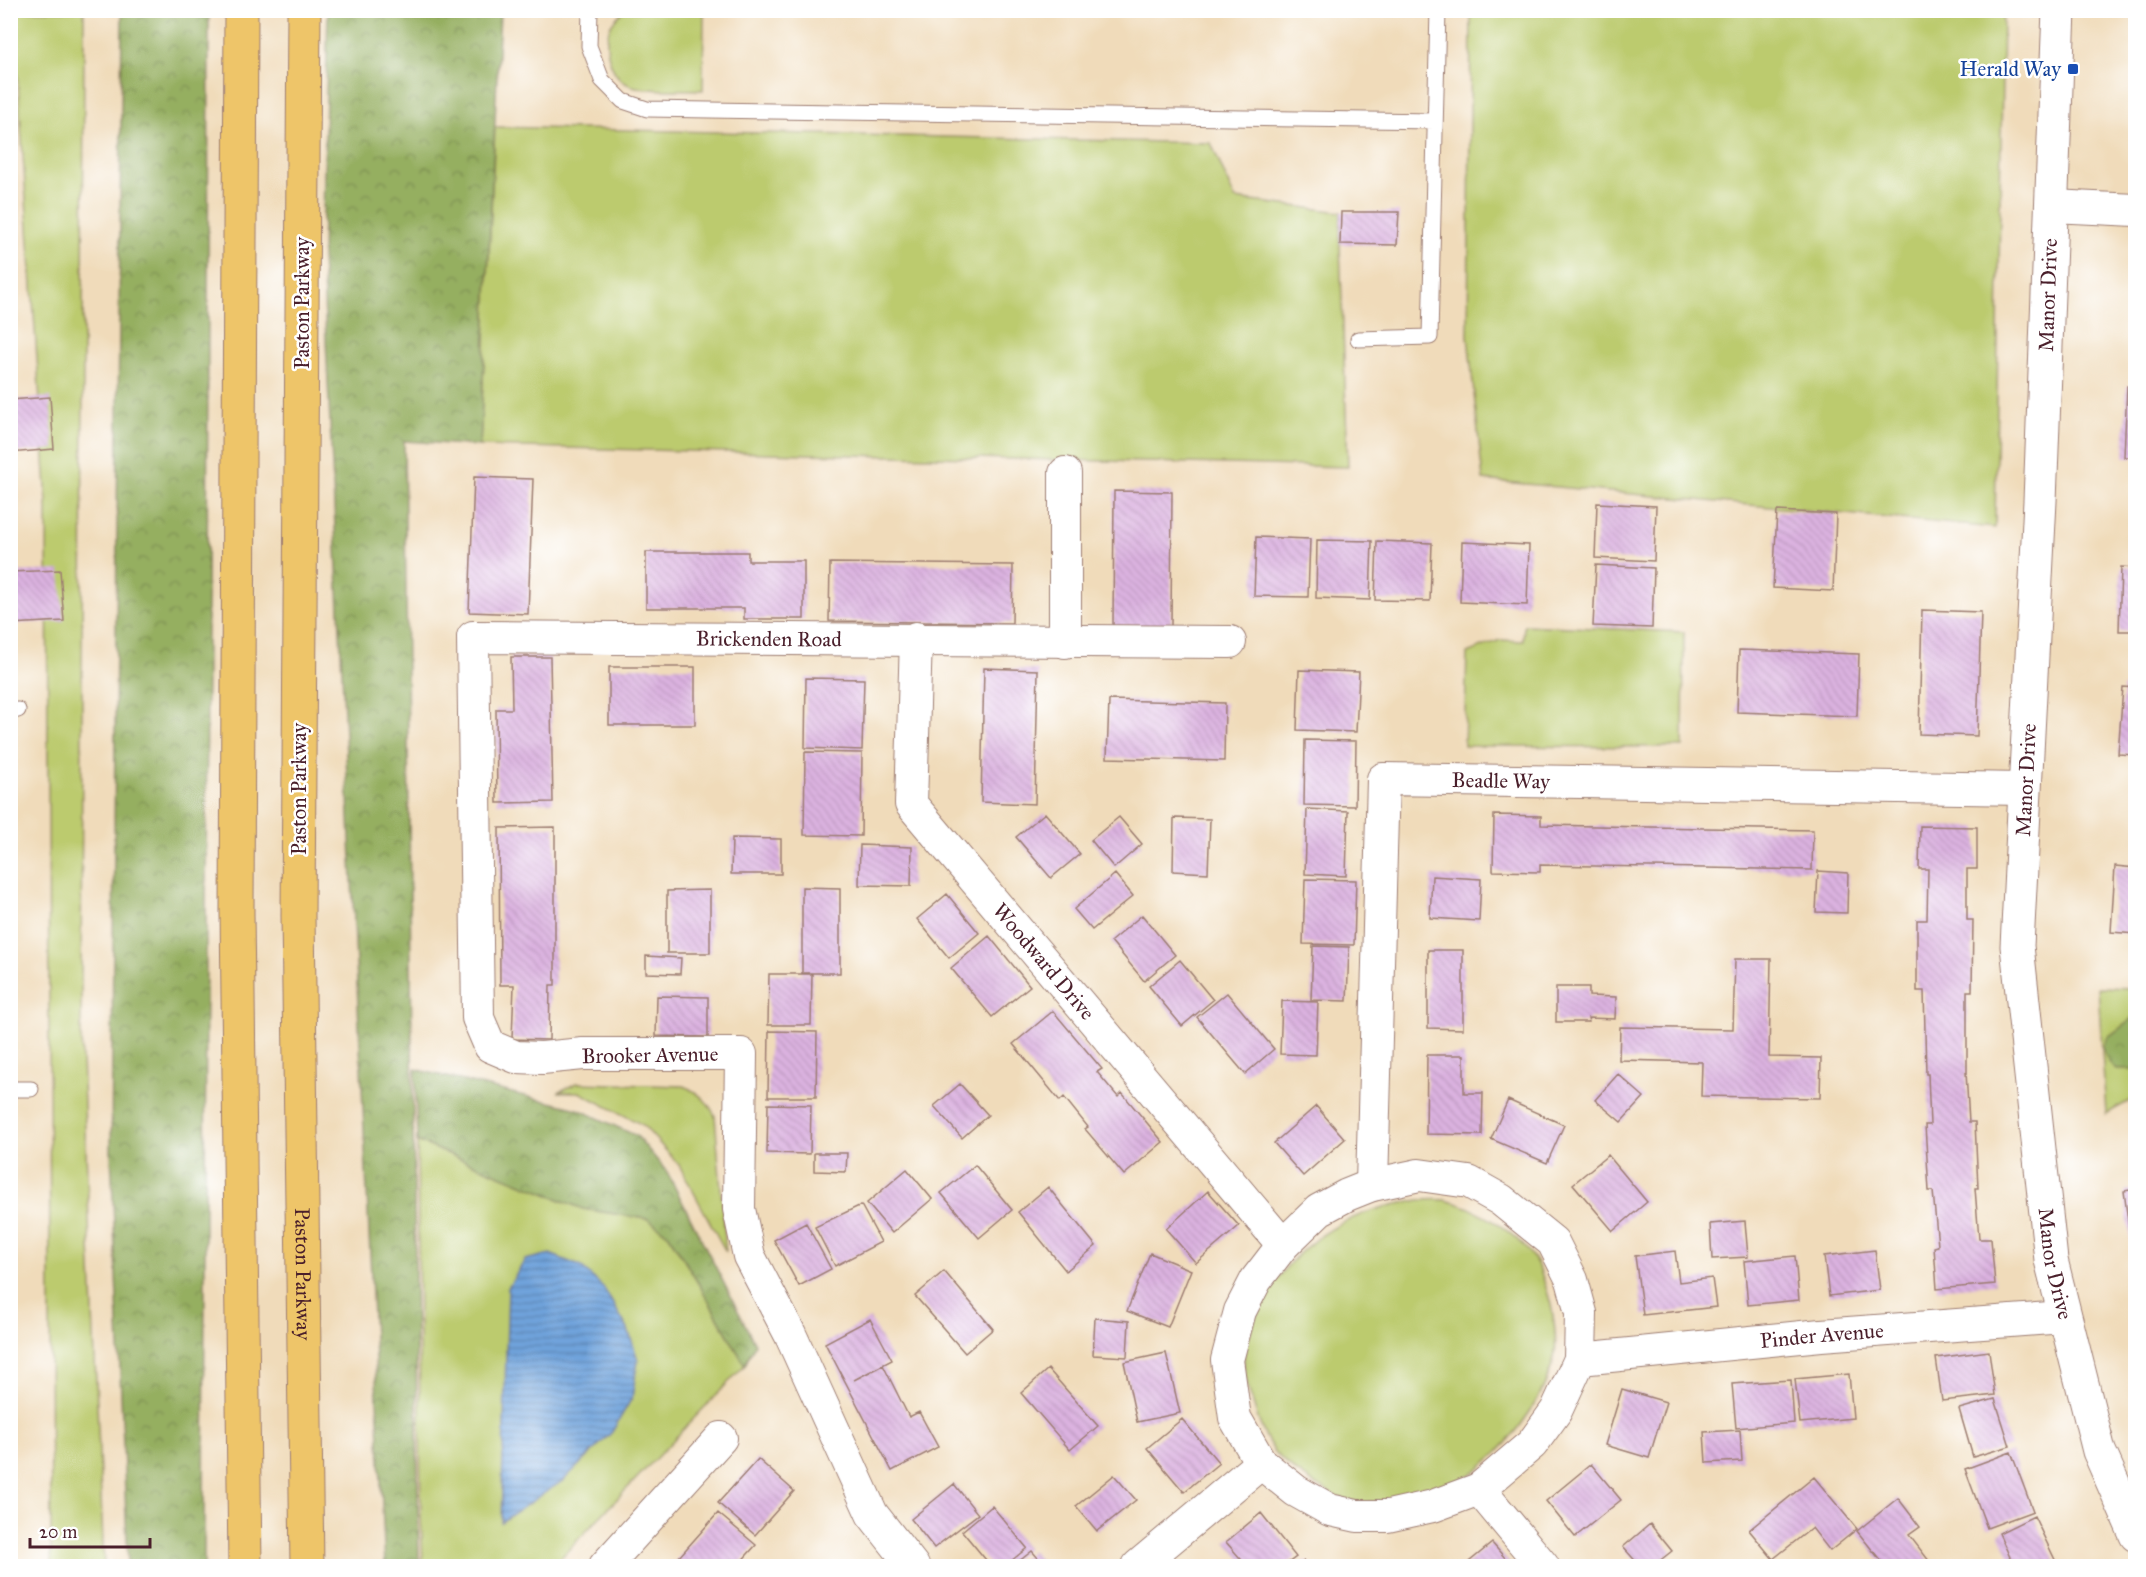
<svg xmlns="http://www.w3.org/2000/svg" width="2146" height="1577" font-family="'IM FELL Great Primer',serif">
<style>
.green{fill:#bccb6e;stroke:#83754c;stroke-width:1.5}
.forest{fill:url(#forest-crowns);stroke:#706746;stroke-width:1.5}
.water{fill:url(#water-rules);stroke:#5c6183;stroke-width:1.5}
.building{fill:url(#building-back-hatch)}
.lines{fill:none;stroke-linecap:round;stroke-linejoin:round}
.service-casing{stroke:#9d7d72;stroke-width:17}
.minor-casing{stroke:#9d7d72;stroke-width:34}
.tertiary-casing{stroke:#9d7d72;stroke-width:35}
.trunk-casing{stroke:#9d7d72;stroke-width:35}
.service{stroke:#fff;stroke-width:15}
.minor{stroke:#fff;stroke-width:32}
.tertiary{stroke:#fff;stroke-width:33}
.trunk{stroke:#eec569;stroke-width:33}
.transit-dot{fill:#1a4fb4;stroke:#fff;stroke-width:2}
.labels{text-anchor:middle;stroke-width:5;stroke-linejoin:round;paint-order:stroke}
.transit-label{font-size:21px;fill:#164399;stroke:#fff;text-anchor:end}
.street-label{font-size:21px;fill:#4a1f2b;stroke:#fff}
</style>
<defs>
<pattern id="forest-crowns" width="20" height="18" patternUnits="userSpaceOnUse" patternTransform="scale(1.5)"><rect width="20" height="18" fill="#95af61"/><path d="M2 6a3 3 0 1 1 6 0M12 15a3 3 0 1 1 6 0" fill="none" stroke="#7c8e50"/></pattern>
<pattern id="water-rules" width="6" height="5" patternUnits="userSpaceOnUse" patternTransform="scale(1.5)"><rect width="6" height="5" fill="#6fa3db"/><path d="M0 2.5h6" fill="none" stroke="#5d84b2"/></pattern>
<pattern id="building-back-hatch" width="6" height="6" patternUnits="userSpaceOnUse" patternTransform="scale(1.5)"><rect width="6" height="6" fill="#dbb2e0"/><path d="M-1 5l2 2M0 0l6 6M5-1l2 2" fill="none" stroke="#bd99c0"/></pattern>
</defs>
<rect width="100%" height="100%" fill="#fff"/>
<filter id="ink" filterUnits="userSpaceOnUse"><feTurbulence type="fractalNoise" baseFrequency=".0167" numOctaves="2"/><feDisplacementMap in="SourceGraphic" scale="12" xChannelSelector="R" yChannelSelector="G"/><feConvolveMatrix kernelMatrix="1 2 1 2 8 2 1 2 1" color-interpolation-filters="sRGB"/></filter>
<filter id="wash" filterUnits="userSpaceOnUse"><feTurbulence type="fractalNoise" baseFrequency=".008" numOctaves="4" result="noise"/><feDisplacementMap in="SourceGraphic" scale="24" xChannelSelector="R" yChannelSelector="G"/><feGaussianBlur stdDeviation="1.35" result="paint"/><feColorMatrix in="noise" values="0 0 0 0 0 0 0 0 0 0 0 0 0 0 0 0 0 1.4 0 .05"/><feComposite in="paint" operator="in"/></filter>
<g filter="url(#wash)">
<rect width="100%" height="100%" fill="#f0dbba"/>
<!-- green -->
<path class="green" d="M13 11H84L81 1036 104 1566H51L47 503Z
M623 11H704L703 90C680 89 653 92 632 86 610 79 601 44 611 25 614 20 619 15 623 11Z
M1471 11H2003L1995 528 1483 480 1468 336Z
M495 127 1211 143 1235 199 1341 212 1340 245 1348 467 480 446Z
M1524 625 1684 632 1683 747 1464 746 1467 653 1500 640 1523 641Z
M2098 987 2135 988V1098L2106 1114Z
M577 1083 684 1086C699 1093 708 1101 715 1116L726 1252 679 1165 643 1125 579 1092H558Z
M417 1141 583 1209 648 1219 669 1235 700 1286 745 1365 553 1566H423L421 1516Z
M1420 1200C1428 1200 1437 1199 1444 1200 1477 1206 1521 1235 1537 1264 1544 1277 1547 1291 1551 1305 1554 1320 1557 1336 1555 1352 1548 1392 1516 1438 1484 1464 1463 1482 1433 1492 1406 1497 1385 1501 1360 1507 1339 1498 1332 1495 1325 1490 1319 1486 1279 1463 1266 1448 1253 1403 1248 1389 1243 1372 1244 1356 1246 1337 1254 1319 1263 1302 1296 1240 1352 1209 1420 1200Z"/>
<!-- forest -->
<path class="forest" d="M122 11H209L204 1566H128L111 1153Z
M328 11H500L480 446 404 441 419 1566H385L322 257Z
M2135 1017V1070H2117L2108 1061 2103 1048 2108 1037Z
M415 1069 578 1109 637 1136 667 1172 755 1344 745 1365 700 1286 669 1235 648 1219 583 1209 417 1141Z"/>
<!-- water -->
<path class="water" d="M550 1254 580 1266 603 1287 628 1329 638 1360 632 1398 612 1432 564 1480 501 1522 508 1288 525 1260Z"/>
<g id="blocks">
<!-- building -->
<path class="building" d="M1341 212H1399L1397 245 1340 244Z
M2127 386 2136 387V457H2124Z
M50 397 54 449 10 453V400Z
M474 477 533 479 528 614 469 612Z
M1114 491 1172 492 1171 627 1113 626Z
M1597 503 1656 506 1654 561 1595 558Z
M1777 511 1836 514 1833 591 1773 588Z
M1256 537 1310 539 1308 597 1254 596Z
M1317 540 1372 541 1370 600 1316 598Z
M1377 541 1432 543 1430 601 1375 600Z
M1462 542 1529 545 1527 605 1460 602Z
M646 552H748V561H804V619H744V608H646Z
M830 563 1013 565 1012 623 829 621Z
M1596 565 1654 568 1652 628 1593 626Z
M2121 567 2136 568V631H2119Z
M60 570 64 621 10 624V572Z
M1922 610 1981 612 1977 736 1919 734Z
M1739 650 1859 654 1857 716 1737 712Z
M511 657H550L553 802 497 803 496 709H512Z
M609 667H695V725H609Z
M984 668 1038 670 1035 804 981 802Z
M1299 670 1359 672 1356 732 1297 730Z
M806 678 864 679 862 750 805 748Z
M2123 687 2136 688V755L2118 754Z
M1109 700 1225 703 1224 761 1107 758Z
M1305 740 1356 741 1355 806 1304 805Z
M805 752 862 753 861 836 804 835Z
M1307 809 1348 811 1346 876 1305 874Z
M1045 813 1080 854 1051 878 1016 837Z
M1494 815 1541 816V825L1813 830 1812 870 1540 865V872L1493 871Z
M1119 817 1142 844 1114 868 1091 840Z
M1174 818 1210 819 1208 873 1173 871Z
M1920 826 1977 827V869H1967V920H1973L1972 991H1967V1074L1966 1072 1969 1122H1975L1978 1188H1975L1979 1239H1991L1995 1284 1937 1289 1934 1247 1938 1246 1933 1191H1929L1925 1125H1930L1928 1074H1926L1924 991H1917V920H1927L1928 869H1919Z
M555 827V985H550L549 1040 512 1039 514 985H500L499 828Z
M732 838 781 839V874H731Z
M860 845 912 847 911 886 859 885Z
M2115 866 2136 868V934L2111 932Z
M1818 871 1848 873 1847 913 1816 912Z
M1115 874 1133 896 1092 930 1074 909Z
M1432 876 1481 879 1479 921 1430 918Z
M1305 879 1356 880 1354 945 1303 944Z
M802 887 840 888V973H802Z
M710 890V953H667V891Z
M947 894 979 933 949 958 917 919Z
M1142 915 1175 955 1144 981 1111 941Z
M989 936 1030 986 992 1017 951 968Z
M1313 946 1349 947 1347 1001 1311 1000Z
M1428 950H1463V1029L1428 1028Z
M646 956 681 958 680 974 646 973Z
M1735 959H1771L1769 1057 1821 1058 1820 1098 1701 1096 1702 1062 1619 1060 1620 1027 1733 1029Z
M1180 960 1213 1000 1182 1026 1149 986Z
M769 974H812L811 1025H768Z
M1556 987H1589V996L1616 997 1615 1019 1588 1018 1589 1022H1556Z
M1227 993 1274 1049 1245 1074 1197 1017Z
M657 996 708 997V1037L656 1036Z
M1282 1001 1318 1002 1316 1055 1280 1054Z
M1053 1011 1102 1069 1097 1072 1118 1097 1122 1093 1163 1142 1124 1175 1085 1129 1088 1127 1064 1097 1060 1101 1013 1044Z
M769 1031 817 1032 816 1097H768Z
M1427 1055H1464V1093H1483L1482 1135 1426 1134Z
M1618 1074 1644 1097 1621 1122 1595 1100Z
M960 1084 988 1115 962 1138 934 1106Z
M1508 1100 1564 1125 1547 1163 1491 1139Z
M768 1104 811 1105 810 1154 767 1153Z
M1316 1106 1345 1139 1303 1176 1274 1143Z
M814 1153H847L846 1172 814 1171Z
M1608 1155 1647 1202 1613 1231 1573 1184Z
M975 1165 1012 1210 979 1238 941 1193Z
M907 1169 932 1199 892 1233 867 1203Z
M1048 1187 1096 1246 1066 1271 1018 1212Z
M2136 1189V1266H2134L2124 1191Z
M1208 1191 1239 1226 1196 1263 1166 1229Z
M861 1205 881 1242 835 1266 815 1227Z
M1745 1221 1748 1257 1712 1259 1710 1224Z
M806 1223 831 1269 799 1286 774 1240Z
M1875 1250 1880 1290 1829 1296 1824 1256Z
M1675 1251 1679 1282 1712 1278 1716 1307 1643 1315 1635 1256Z
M1150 1253 1191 1270 1168 1327 1127 1311Z
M1795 1256 1799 1300 1748 1305 1744 1261Z
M944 1271 993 1329 965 1353 915 1296Z
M1095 1318 1129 1321 1127 1357 1093 1355Z
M870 1319 892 1360 854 1380 883 1365 909 1417 919 1412 938 1447 892 1471 825 1343Z
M1989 1351 1995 1395 1942 1401 1936 1358Z
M1166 1353 1180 1413 1137 1422 1124 1362Z
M1048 1369 1098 1426 1070 1450 1021 1393Z
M1849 1374 1853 1418 1800 1423 1795 1379Z
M1791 1380 1794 1423 1736 1428 1732 1384Z
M1622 1389 1666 1402 1649 1458 1605 1445Z
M1995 1399 2010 1446 1973 1457 1959 1409Z
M1182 1419 1219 1463 1184 1492 1147 1448Z
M1740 1430 1742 1461 1706 1463 1704 1432Z
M2011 1452 2033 1511 1987 1528 1965 1469Z
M758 1459 794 1491 755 1535 718 1503Z
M1591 1464 1621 1500 1575 1537 1546 1501Z
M1114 1475 1136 1500 1097 1531 1076 1506Z
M1814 1477 1857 1529 1830 1551 1812 1528 1773 1559 1749 1530Z
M954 1484 978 1514 934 1548 911 1519Z
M1898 1498 1920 1527 1909 1535 1930 1562 1924 1566H1885L1857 1531Z
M992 1506 1027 1548 1005 1566H991L962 1531Z
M718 1513 756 1545 737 1566H671Z
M1261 1513 1296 1557 1284 1566H1247L1226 1542Z
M2034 1516 2058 1566H2014L1999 1533Z
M1650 1524 1672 1551 1653 1566H1640L1623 1547Z
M1492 1543 1512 1566H1464Z
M1032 1551 1044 1565 1048 1561 1053 1566H1013Z
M1303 1561 1315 1566H1301Z"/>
</g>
</g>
<g filter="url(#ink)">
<use href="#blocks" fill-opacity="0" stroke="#9d7d72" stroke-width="1.5"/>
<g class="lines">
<defs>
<path id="service" d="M590 10 589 46 602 80 623 101 647 109 1435 121
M1358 339 1430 337 1438 10
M10 711 18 710
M10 1089H31"/>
<g id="minor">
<path d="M2052 206 2136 210"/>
<path d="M1065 473V642"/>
<path id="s1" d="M916 638 911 804 1283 1245"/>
<path d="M1419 1175 1469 1182 1501 1200 1553 1242 1572 1280 1581 1313 1580 1359 1556 1411 1532 1444 1479 1489 1433 1506 1388 1516H1357L1330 1510 1296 1491 1261 1463 1235 1418 1227 1360 1240 1311 1256 1280 1283 1245 1319 1210 1347 1195 1372 1185Z"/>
<path id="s2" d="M1372 1185 1383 779 2025 789"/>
<path id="s3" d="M1580 1359 1821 1335 2064 1317"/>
<path d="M1479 1489 1543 1566"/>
<path d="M605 1566 721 1438"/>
<path id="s4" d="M913 1566 872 1514 790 1334 749 1256 739 1209 741 1054H583L542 1058 516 1057 490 1046 478 1018 473 637 1230 642"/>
<path d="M1138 1566 1261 1463"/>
</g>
<g id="tertiary">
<path id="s5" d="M2059 10 2040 501 2017 946 2051 1260 2099 1451 2136 1535"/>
</g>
<g id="trunk">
<path d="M241 10 237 912 245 1566"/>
<path id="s6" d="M304 10 298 916 307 1566"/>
</g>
</defs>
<!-- service casing -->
<use href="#service" class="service-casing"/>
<!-- minor casing -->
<use href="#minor" class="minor-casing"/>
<!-- tertiary casing -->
<use href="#tertiary" class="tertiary-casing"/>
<!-- trunk casing -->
<use href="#trunk" class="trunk-casing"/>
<!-- service -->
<use href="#service" class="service"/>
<!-- minor -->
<use href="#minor" class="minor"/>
<!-- tertiary -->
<use href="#tertiary" class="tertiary"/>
<!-- trunk -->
<use href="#trunk" class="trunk"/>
</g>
</g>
<!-- markers -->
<rect class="transit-dot" x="2067" y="63" width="12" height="12" rx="3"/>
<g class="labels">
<!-- transit labels -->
<g class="transit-label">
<text x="2061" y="76">Herald Way</text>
</g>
<!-- street labels -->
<g class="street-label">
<text transform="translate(2048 295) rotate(-88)" y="7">Manor Drive</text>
<text transform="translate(302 303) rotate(-90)" y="7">Paston Parkway</text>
<text dy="7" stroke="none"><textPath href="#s4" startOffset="1516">Brickenden Road</textPath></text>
<text dy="7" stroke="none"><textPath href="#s2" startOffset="524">Beadle Way</textPath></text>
<text transform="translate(2026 780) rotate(-87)" y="7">Manor Drive</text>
<text transform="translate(299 789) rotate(-90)" y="7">Paston Parkway</text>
<text dy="7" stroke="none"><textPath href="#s1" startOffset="372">Woodward Drive</textPath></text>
<text transform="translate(650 1055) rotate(-1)" y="7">Brooker Avenue</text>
<text dy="7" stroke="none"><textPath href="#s5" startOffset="1257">Manor Drive</textPath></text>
<text dy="7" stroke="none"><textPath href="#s6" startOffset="1264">Paston Parkway</textPath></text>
<text dy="7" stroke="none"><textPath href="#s3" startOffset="243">Pinder Avenue</textPath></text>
</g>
</g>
<!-- margin -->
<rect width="2146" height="1577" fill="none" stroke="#fff" stroke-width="36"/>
<!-- scale -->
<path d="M30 1538v9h120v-9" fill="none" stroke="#4a1f2b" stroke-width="3"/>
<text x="39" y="1538" font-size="18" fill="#4a1f2b" stroke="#ffffff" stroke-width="4.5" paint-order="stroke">20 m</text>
</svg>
